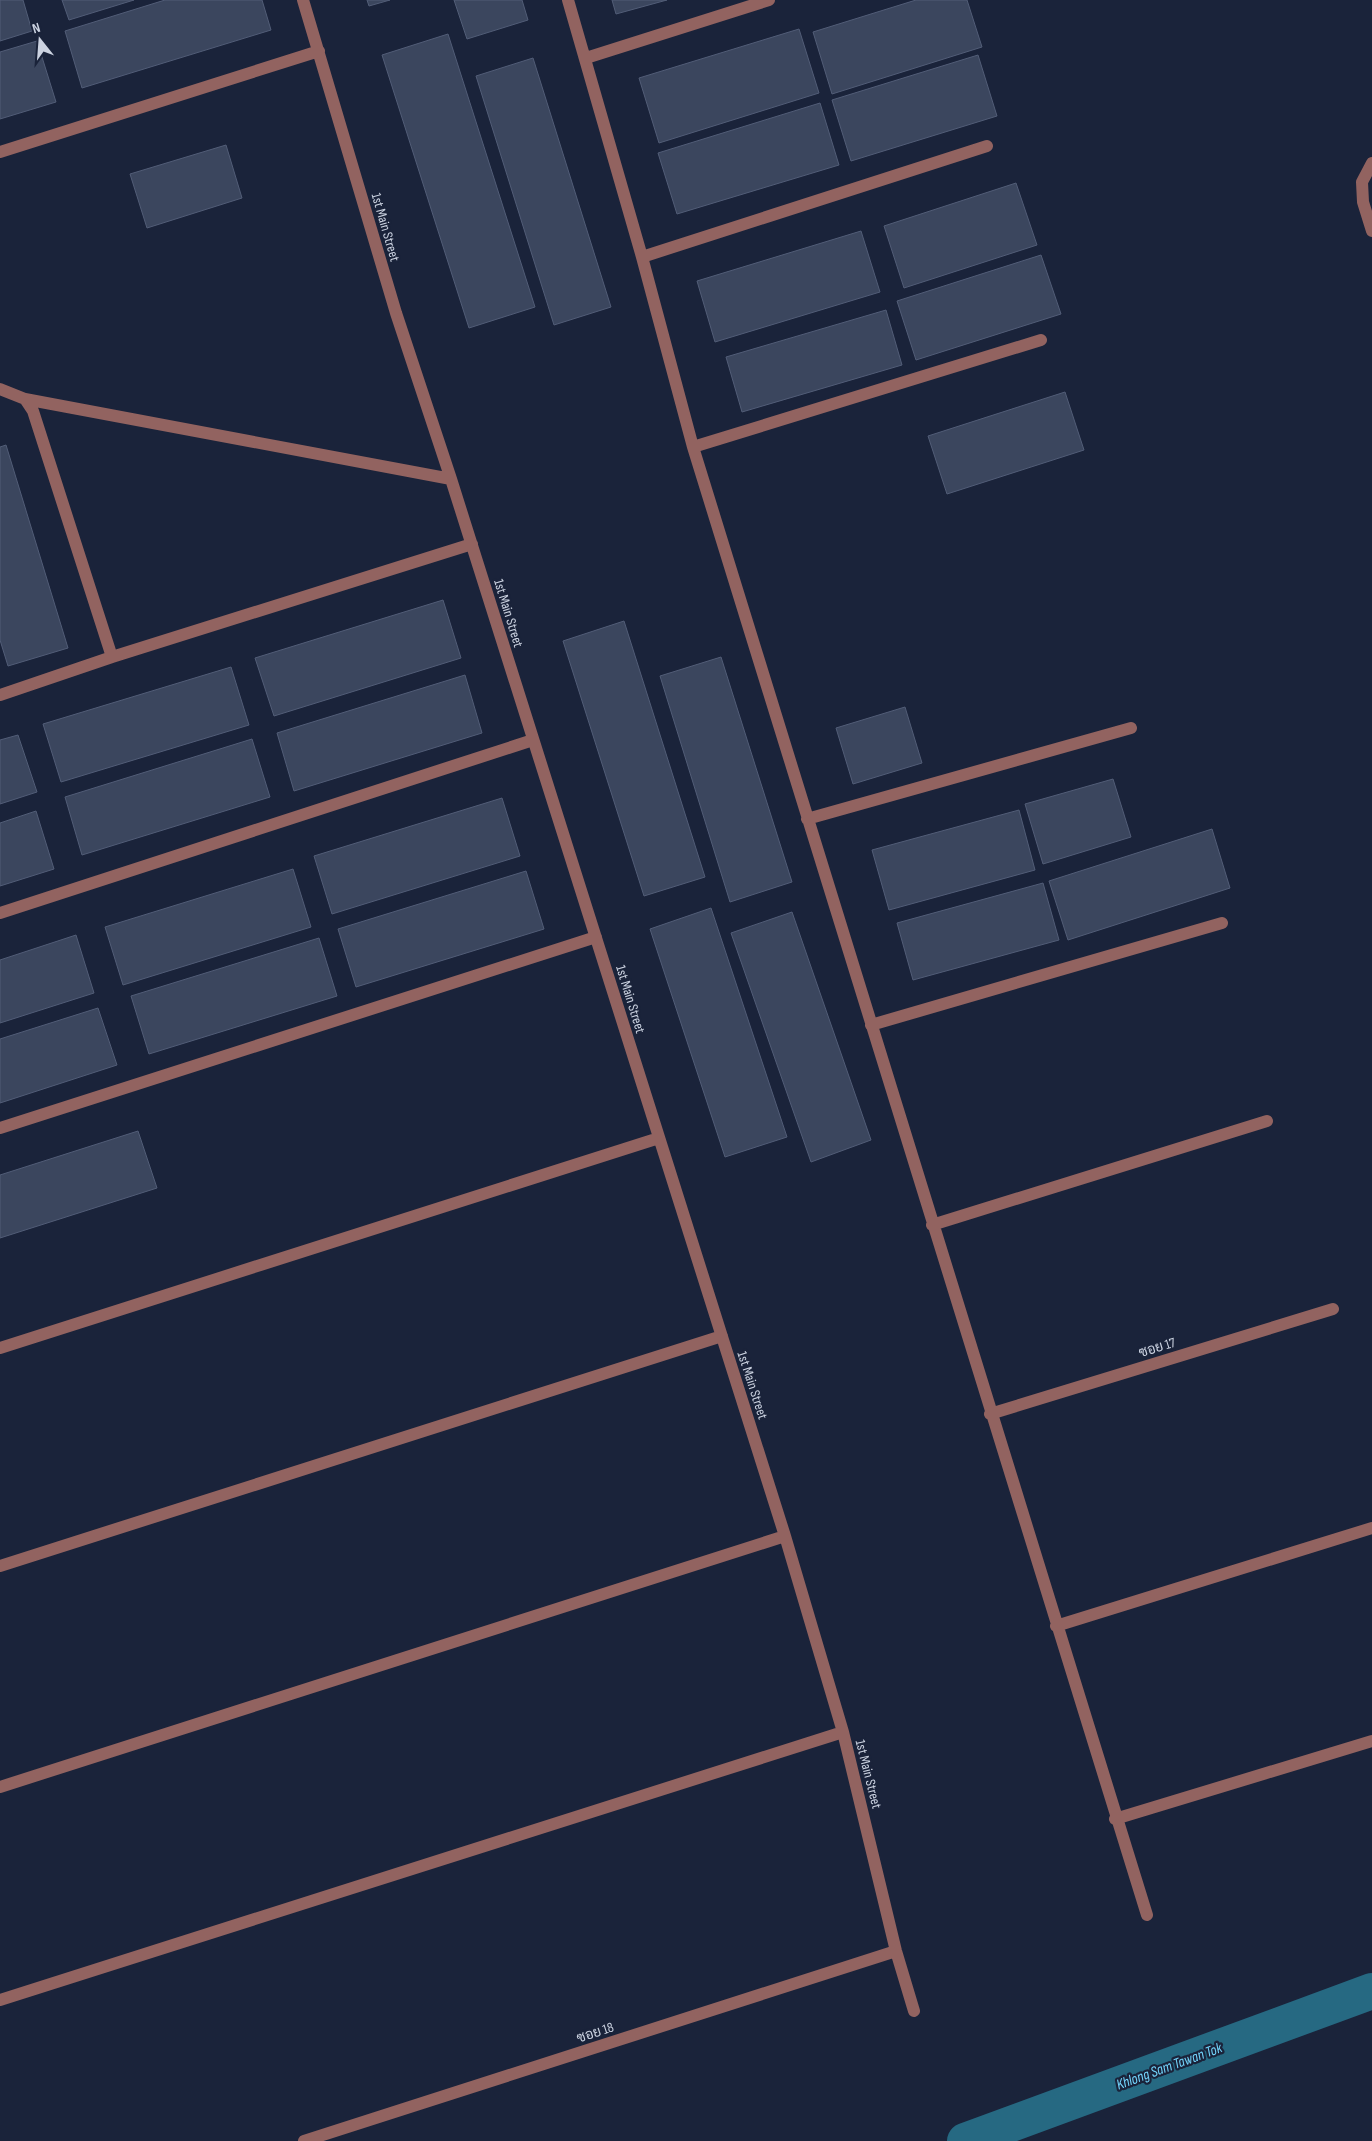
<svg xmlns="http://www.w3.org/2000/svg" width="1372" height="2141" font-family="'Sofia Sans Condensed',Sarabun,sans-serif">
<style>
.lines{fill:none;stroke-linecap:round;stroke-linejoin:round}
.canal{stroke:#266982;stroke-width:36}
.building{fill:#3b465e;stroke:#525d77}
.minor{stroke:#926360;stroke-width:12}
.labels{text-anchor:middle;stroke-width:4.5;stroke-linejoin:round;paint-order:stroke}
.street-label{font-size:14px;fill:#ccd3e1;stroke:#1a233a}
.water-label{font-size:15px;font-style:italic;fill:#73d5fc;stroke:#1a233a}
</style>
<rect width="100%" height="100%" fill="#1a233a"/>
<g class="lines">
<!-- canal -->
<path class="canal" d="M965 2141 1372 1991"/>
</g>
<!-- building -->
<path class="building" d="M0 0H23L32 31 0 41Z
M62 0H134L69 20Z
M165 0H262L271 30 82 88 65 31Z
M367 0H390L369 6Z
M454 0H522L528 20 467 39Z
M612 0H667L616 14Z
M916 0H967L982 47 832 94 813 32Z
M799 29 819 93 659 143 639 78Z
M448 34 535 307 469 328 382 55Z
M37 41 56 102 0 119V52Z
M978 55 997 116 851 161 832 100Z
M533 58 611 307 554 325 476 76Z
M820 103 839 165 677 214 658 153Z
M226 145 242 198 147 228 130 174Z
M1016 183 1037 245 904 288 884 226Z
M861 231 880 292 715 342 697 281Z
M1041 255 1061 314 916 360 897 301Z
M886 310 902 365 742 412 726 357Z
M1065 392 1084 450 947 494 928 436Z
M6 445 68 648 8 666 0 640V447Z
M443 600 461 658 274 716 255 658Z
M624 621 705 877 644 896 563 641Z
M721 657 792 882 730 902 660 676Z
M231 667 249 725 61 782 43 724Z
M465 675 482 733 294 791 277 733Z
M905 707 922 763 853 784 836 728Z
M18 735 37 792 0 804V740Z
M252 739 270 797 82 855 65 797Z
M1113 779 1131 837 1043 864 1025 804Z
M502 798 520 856 332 914 314 856Z
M1019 810 1035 870 889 910 872 850Z
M36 811 54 869 0 886V823Z
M1212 829 1230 888 1068 940 1049 881Z
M293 869 311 927 123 985 105 927Z
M526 871 544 929 356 987 338 929Z
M1043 883 1059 940 913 980 897 923Z
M711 908 787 1137 725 1157 650 929Z
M792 912 871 1140 811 1162 731 933Z
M76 935 94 993 0 1023V960Z
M319 938 337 996 149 1054 131 996Z
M98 1008 117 1065 0 1103V1039Z
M138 1131 157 1188 0 1238V1175Z"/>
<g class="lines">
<!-- minor -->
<path class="minor" d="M303 0 396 313 451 479 785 1536 843 1732 896 1951 914 2011
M568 0 642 257 693 447 1147 1915
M586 58 769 0
M0 152 319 51
M1372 163 1362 182 1363 202 1372 231
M642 257 987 146
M0 389 25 399 33 411 112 657
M25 399 451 479
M693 447 1041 340
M0 695 112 657 472 544
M807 819 1131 728
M0 913 533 740
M871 1025 1222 923
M0 1128 596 937
M932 1225 1267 1121
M0 1348 659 1138
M990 1414 1333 1309
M0 1566 722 1336
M1056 1626 1372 1528
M0 1787 785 1536
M1115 1819 1372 1741
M0 2000 843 1732
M304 2141 896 1951"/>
</g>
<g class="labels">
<!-- street labels -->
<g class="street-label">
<text transform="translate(386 227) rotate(74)" y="5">1st Main Street</text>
<text transform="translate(509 613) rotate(73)" y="5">1st Main Street</text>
<text transform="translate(631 999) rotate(73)" y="5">1st Main Street</text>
<text transform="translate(1157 1347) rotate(-17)" y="5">ซอย 17</text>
<text transform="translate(753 1385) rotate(72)" y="5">1st Main Street</text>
<text transform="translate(869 1774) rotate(76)" y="5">1st Main Street</text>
<text transform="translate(595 2032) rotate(-18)" y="5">ซอย 18</text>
</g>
<!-- water labels -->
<g class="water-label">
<text transform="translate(1169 2066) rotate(-20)" y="5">Khlong Sam Tawan Tok</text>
</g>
</g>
<!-- north arrow -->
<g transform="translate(40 40) rotate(343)" stroke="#1a233a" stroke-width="4" paint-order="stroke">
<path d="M0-4L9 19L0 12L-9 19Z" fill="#ccd3e1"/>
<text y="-8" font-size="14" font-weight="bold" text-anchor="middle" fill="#ccd3e1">N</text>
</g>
</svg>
